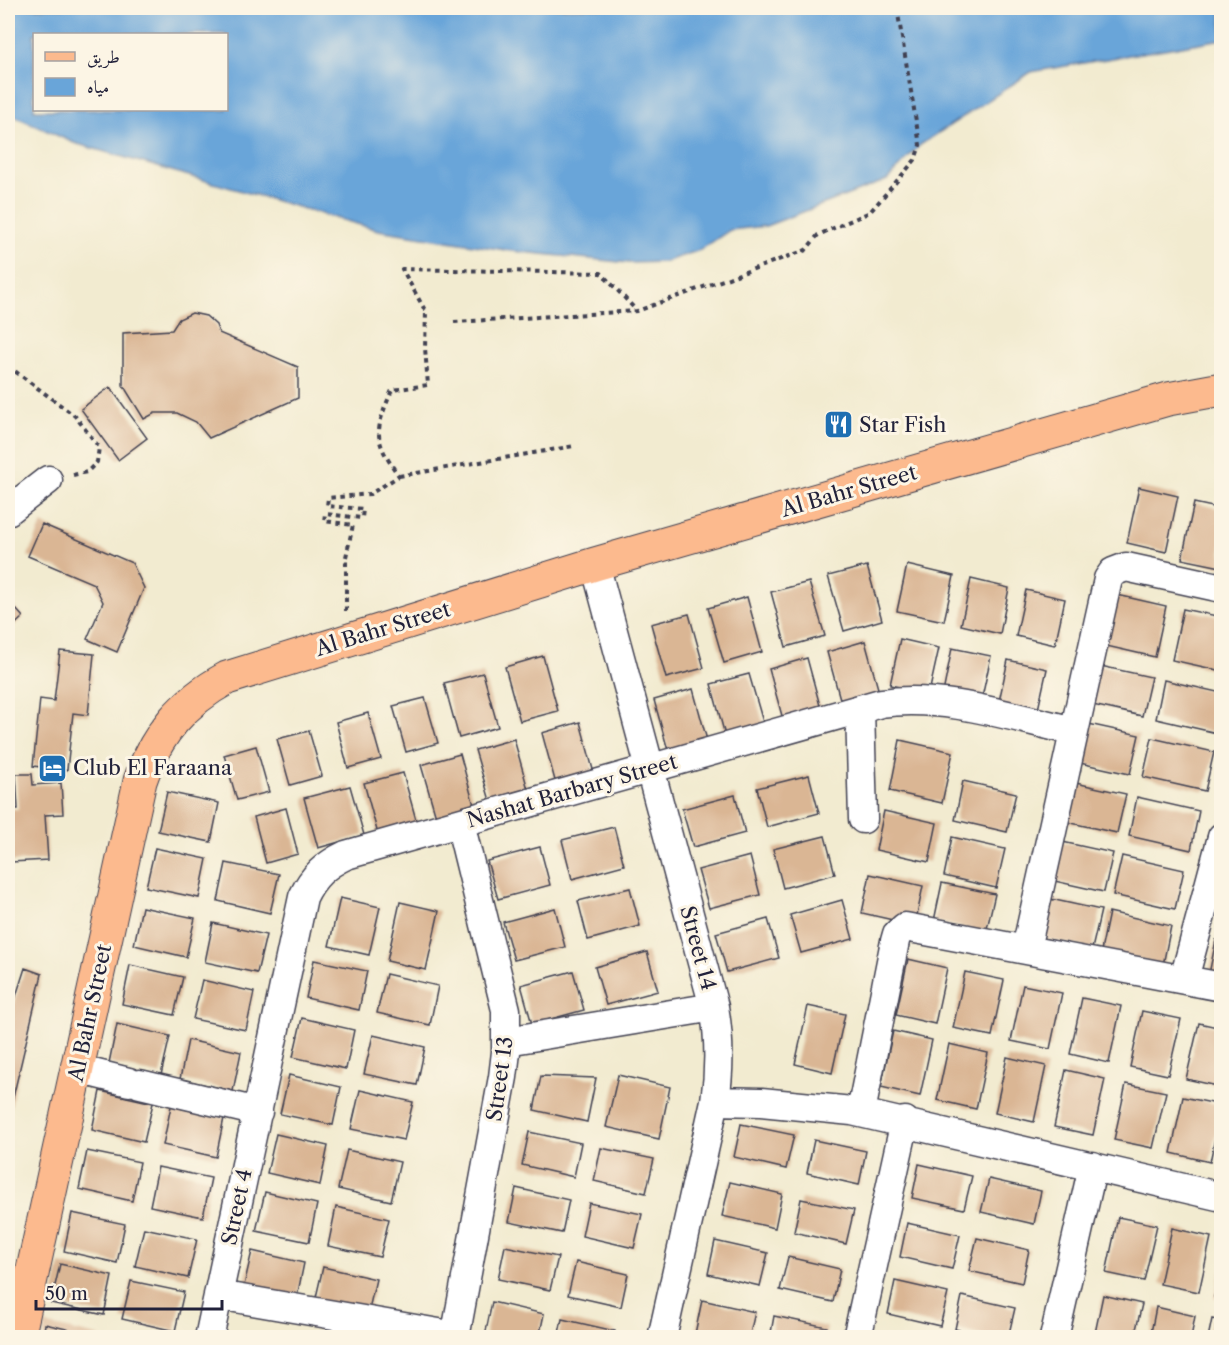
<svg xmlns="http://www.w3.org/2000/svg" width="1229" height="1345" font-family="'Libre Caslon Text',Amiri,serif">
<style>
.water{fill:#69a5d9;stroke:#46648a;stroke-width:1.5;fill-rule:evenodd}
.building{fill:#dab694}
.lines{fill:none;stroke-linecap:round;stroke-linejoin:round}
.minor-casing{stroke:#414051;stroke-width:31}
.major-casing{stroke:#414051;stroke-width:35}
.path{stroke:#414051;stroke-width:4;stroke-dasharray:4.5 4.5;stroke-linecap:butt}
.minor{stroke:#fff;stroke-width:28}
.major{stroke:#fcba8e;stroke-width:33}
.labels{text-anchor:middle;stroke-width:6;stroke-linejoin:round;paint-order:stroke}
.poi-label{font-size:21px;fill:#22223b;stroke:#fcf5e5;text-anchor:start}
.street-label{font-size:21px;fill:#22223b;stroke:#fcf5e5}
</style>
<rect width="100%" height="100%" fill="#fcf5e5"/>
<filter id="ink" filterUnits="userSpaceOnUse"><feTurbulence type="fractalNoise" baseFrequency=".0167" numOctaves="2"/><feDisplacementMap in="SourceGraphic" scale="12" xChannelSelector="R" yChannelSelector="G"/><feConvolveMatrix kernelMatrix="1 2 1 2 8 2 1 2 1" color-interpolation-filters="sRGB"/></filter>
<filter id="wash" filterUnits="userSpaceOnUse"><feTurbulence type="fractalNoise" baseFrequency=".008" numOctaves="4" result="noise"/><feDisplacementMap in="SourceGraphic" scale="24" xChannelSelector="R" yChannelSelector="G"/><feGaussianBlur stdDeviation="1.35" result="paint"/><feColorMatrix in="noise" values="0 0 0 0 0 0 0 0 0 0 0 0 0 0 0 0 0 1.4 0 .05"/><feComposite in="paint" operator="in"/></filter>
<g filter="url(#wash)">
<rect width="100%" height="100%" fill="#f2ebd0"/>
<!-- water -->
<path class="water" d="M8 8H1221L1222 39 1031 72 920 145 887 180 766 226 730 230 700 250 664 262 629 263 512 251 378 230 74 143 8 113ZM34 34H226V110H34Z"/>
<g id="blocks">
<!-- building -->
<path class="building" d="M192 313 206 316 216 325 219 333 298 367V398L209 438 196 422 177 413H155L144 419 123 385V333L172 330 179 319Z
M110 387 147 438 118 460 81 409Z
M1139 487 1178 496 1166 552 1127 543Z
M1194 503 1222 509 1221 567 1182 559Z
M42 524 132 563 144 588 117 652 87 639 103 602 94 584 28 556Z
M907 565 954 576 944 621 897 611Z
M867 566 882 620 844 631 828 576Z
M971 579 1009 588 1000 634 961 625Z
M809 582 825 636 786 647 771 592Z
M1026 590 1065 599 1055 645 1016 636Z
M1113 594 1166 606 1155 657 1102 645Z
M747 597 762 652 724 663 708 608Z
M8 600 23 617 8 631Z
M1183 609 1222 617V671L1172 660Z
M689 614 704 668 666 678 651 624Z
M900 639 939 648 929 693 890 685Z
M865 641 880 696 842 706 827 652Z
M952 648 991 656 981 702 943 693Z
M60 651 94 654 88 715 73 713 67 770 33 766 40 699 54 701Z
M543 656 558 711 520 721 505 667Z
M807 658 822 713 784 723 769 669Z
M1008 660 1047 669 1037 714 998 706Z
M1096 665 1151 677 1142 716 1088 704Z
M483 673 498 727 459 738 444 683Z
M749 674 765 729 726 739 711 684Z
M1164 680 1222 693V713L1217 733 1156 719Z
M693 689 708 744 669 754 654 700Z
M425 698 438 743 406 752 393 706Z
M368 713 381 759 348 768 336 722Z
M580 722 595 777 557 788 542 733Z
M1084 723 1139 735 1130 774 1075 762Z
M309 731 322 776 290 785 277 739Z
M1152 738 1214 752 1205 791 1143 777Z
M514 739 529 793 491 804 475 750Z
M900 740 953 752 942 803 890 791Z
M256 746 269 792 237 800 224 755Z
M460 754 475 809 437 820 421 765Z
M403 773 418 827 379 838 364 783Z
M16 774H32L33 785 61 783 63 814 45 815 48 860 11 862 8 809H18Z
M809 775 819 813 767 827 757 788Z
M963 781 1016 793 1007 832 955 820Z
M1071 782 1126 794 1117 833 1062 821Z
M350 786 364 835 318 848 304 798Z
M167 792 219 803 211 842 158 831Z
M735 795 745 833 693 847 682 809Z
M1137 797 1199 811 1191 850 1129 836Z
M286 808 298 854 266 863 254 817Z
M884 811 937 823 929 862 876 850Z
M614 827 624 865 572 879 562 840Z
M825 836 835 874 783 888 773 849Z
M952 837 1005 849 996 888 944 876Z
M1058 841 1113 853 1104 892 1050 880Z
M540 847 550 885 498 899 487 861Z
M155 848 207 859 199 898 146 887Z
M750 856 760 895 709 908 698 870Z
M1122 856 1184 870 1175 909 1113 895Z
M226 863 279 874 270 913 218 901Z
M870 874 923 886 915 925 862 913Z
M942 883 995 894 986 933 934 921Z
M630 888 640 926 588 940 578 901Z
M340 898 380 907 369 955 329 946Z
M1046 898 1101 910 1092 949 1037 937Z
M842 900 853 939 801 953 790 915Z
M400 902 439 911 426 970 387 961Z
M142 907 195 918 186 957 134 945Z
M555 908 565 947 514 960 503 922Z
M1109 912 1171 926 1163 965 1101 951Z
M768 919 779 958 727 972 716 933Z
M213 923 266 935 257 973 205 962Z
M1216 940 1222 941V982L1208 979Z
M647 952 658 991 606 1005 595 967Z
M908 959 947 968 935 1024 896 1015Z
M314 960 367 971 359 1010 306 998Z
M130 965 183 977 174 1015 122 1004Z
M25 968 42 974 8 1119V1021Z
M573 971 584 1010 532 1024 521 985Z
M965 972 1004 980 992 1036 953 1028Z
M386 974 438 986 430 1025 377 1013Z
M202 980 254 992 246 1030 193 1019Z
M1023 985 1062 993 1050 1049 1011 1041Z
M1082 998 1121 1006 1109 1063 1070 1054Z
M808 1006 845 1014 832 1073 795 1064Z
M1142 1011 1181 1019 1168 1075 1130 1067Z
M302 1018 354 1030 346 1069 293 1057Z
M1199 1023 1222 1028V1087L1186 1079Z
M117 1024 170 1036 161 1075 109 1063Z
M893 1031 932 1040 920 1096 881 1087Z
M373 1035 425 1047 417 1085 364 1074Z
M188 1040 241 1052 233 1091 180 1079Z
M949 1044 988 1053 976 1109 937 1100Z
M1007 1057 1046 1066 1034 1122 995 1113Z
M1066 1070 1105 1079 1093 1135 1054 1127Z
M289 1075 341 1087 333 1125 280 1114Z
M618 1075 670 1087 659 1139 606 1127Z
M541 1076 596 1078 587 1122 534 1110Z
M1126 1084 1166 1092 1153 1148 1114 1140Z
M360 1090 413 1102 404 1140 351 1129Z
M100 1091 153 1103 144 1142 92 1130Z
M1183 1097 1222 1105 1210 1162 1171 1153Z
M171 1106 224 1118 216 1157 163 1145Z
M741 1124 794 1135 786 1169 734 1157Z
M529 1132 581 1143 574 1177 522 1165Z
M276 1134 328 1146 320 1185 267 1173Z
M814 1140 866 1151 859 1185 807 1173Z
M601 1148 654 1159 646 1193 594 1181Z
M347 1150 400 1162 391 1201 338 1189Z
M87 1151 140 1162 132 1201 79 1189Z
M919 1164 972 1176 964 1209 912 1198Z
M158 1167 211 1178 203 1217 150 1206Z
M989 1179 1041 1191 1034 1224 981 1212Z
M730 1182 782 1194 775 1228 722 1216Z
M516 1188 569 1200 562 1233 509 1222Z
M265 1192 317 1204 309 1242 256 1231Z
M801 1199 854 1210 846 1244 794 1232Z
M589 1203 642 1214 634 1248 582 1236Z
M336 1207 389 1219 380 1257 328 1246Z
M72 1213 125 1224 117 1263 64 1251Z
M1118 1217 1157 1225 1144 1281 1106 1273Z
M907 1223 960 1235 952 1269 900 1257Z
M144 1228 197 1239 188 1278 135 1266Z
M1172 1228 1211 1237 1199 1292 1160 1284Z
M977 1238 1029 1250 1022 1283 969 1271Z
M715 1241 768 1253 760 1286 708 1274Z
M505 1246 558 1257 550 1290 498 1279Z
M252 1251 304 1263 296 1302 243 1290Z
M788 1257 840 1269 833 1302 780 1290Z
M576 1262 628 1274 621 1307 568 1295Z
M60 1264 112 1276 104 1315 51 1303Z
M323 1267 376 1279 367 1318 314 1306Z
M1222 1267V1299L1214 1297Z
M131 1281 184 1292 175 1331 122 1319Z
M895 1281 948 1293 940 1326 888 1314Z
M1103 1295 1142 1304 1134 1338H1094Z
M962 1296 1015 1308 1008 1338H991L955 1329Z
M702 1300 755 1312 749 1338H713L695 1334Z
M492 1302 544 1314 539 1338 485 1336Z
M1156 1307 1195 1316 1191 1338H1150Z
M774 1316 827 1327 825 1338H770Z
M562 1319 615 1331 613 1338H558Z
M1212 1319 1222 1321V1338H1208Z
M45 1324 101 1337V1338H43Z"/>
</g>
</g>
<g filter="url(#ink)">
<use href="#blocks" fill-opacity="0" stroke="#414051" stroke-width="1.5"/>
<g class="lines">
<defs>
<path id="minor" d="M8 511 48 480
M595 564 714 1007C720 1040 720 1068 715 1101L662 1338
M860 709 863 819
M1026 949 1108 579 1113 572 1126 567 1222 588
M1184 979 1222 837
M507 1041 714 1007
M77 1069 129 1082
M140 1084 258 1112
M715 1101 761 1102 852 1111 1222 1197
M861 1112 895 941 897 934 905 927 1222 987
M218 1295 456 1336
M209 1338 303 897C313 876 325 865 346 855L881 703C946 694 1011 717 1074 731
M455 1338 503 1077 506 1052V1010L460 823
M857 1338 905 1121
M1054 1338 1093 1166"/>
<path id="major" d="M18 1338 140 781C156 734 183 702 227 678L595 564 1168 399 1222 389"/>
</defs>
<!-- minor casing -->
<use href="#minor" class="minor-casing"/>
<!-- major casing -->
<use href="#major" class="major-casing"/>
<!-- path -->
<path class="path" d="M454 322 637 311 806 250 818 235 870 212 915 160 920 145 897 8
M8 366 75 416 99 447 97 462 87 472 73 475
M399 476 574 446
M346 611V557L353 525 324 521 325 514 362 518 363 509 327 506 328 498 370 494 399 476C372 438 375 431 392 390L428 385 425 348 426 312 402 269 601 273 637 311"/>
<!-- minor -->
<use href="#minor" class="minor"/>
<!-- major -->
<use href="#major" class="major"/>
</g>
</g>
<!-- icons -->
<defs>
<symbol id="restaurant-square" viewBox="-11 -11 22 22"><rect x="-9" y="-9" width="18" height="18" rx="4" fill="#1f6fb2" stroke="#fcf5e5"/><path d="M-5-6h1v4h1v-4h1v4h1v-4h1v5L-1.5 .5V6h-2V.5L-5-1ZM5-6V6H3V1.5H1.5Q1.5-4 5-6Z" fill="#fff"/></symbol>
<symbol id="hotel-square" viewBox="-11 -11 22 22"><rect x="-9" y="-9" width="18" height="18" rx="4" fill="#1f6fb2" stroke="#fcf5e5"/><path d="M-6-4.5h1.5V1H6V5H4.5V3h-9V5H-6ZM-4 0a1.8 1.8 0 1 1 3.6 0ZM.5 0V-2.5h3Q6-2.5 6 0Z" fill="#fff"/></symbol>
</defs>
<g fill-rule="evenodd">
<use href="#restaurant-square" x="822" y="408" width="33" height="33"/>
<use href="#hotel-square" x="36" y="752" width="33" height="33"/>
</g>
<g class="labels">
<!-- poi labels -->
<g class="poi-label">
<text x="859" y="432">Star Fish</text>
<text x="73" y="775">Club El Faraana</text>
</g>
<!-- street labels -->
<g class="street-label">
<text transform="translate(849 491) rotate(-16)" y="7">Al Bahr Street</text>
<text transform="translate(383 629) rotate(-17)" y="7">Al Bahr Street</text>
<text transform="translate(572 791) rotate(-16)" y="7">Nashat Barbary Street</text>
<text transform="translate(698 948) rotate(75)" y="7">Street 14</text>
<text transform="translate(90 1013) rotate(-78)" y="7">Al Bahr Street</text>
<text transform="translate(500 1079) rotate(-82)" y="7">Street 13</text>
<text transform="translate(237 1207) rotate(-78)" y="7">Street 4</text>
</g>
</g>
<!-- margin -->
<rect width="1229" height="1345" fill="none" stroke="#fcf5e5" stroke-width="30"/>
<!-- legend -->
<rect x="33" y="33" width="195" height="78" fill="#fcf5e5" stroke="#a5a1a1" stroke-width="1.5"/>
<rect x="45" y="52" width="30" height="9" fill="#fcba8e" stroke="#a5a1a1" stroke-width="1.5"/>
<text x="87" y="63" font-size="18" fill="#22223b">طريق</text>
<rect x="45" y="78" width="30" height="18" fill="#69a5d9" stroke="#a5a1a1" stroke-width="1.5"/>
<text x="87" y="93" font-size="18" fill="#22223b">مياه</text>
<!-- scale -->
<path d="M36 1300v9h186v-9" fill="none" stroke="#22223b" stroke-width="3"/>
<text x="45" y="1300" font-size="18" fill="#22223b" stroke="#fcf5e5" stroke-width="4.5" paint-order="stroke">50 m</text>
</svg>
